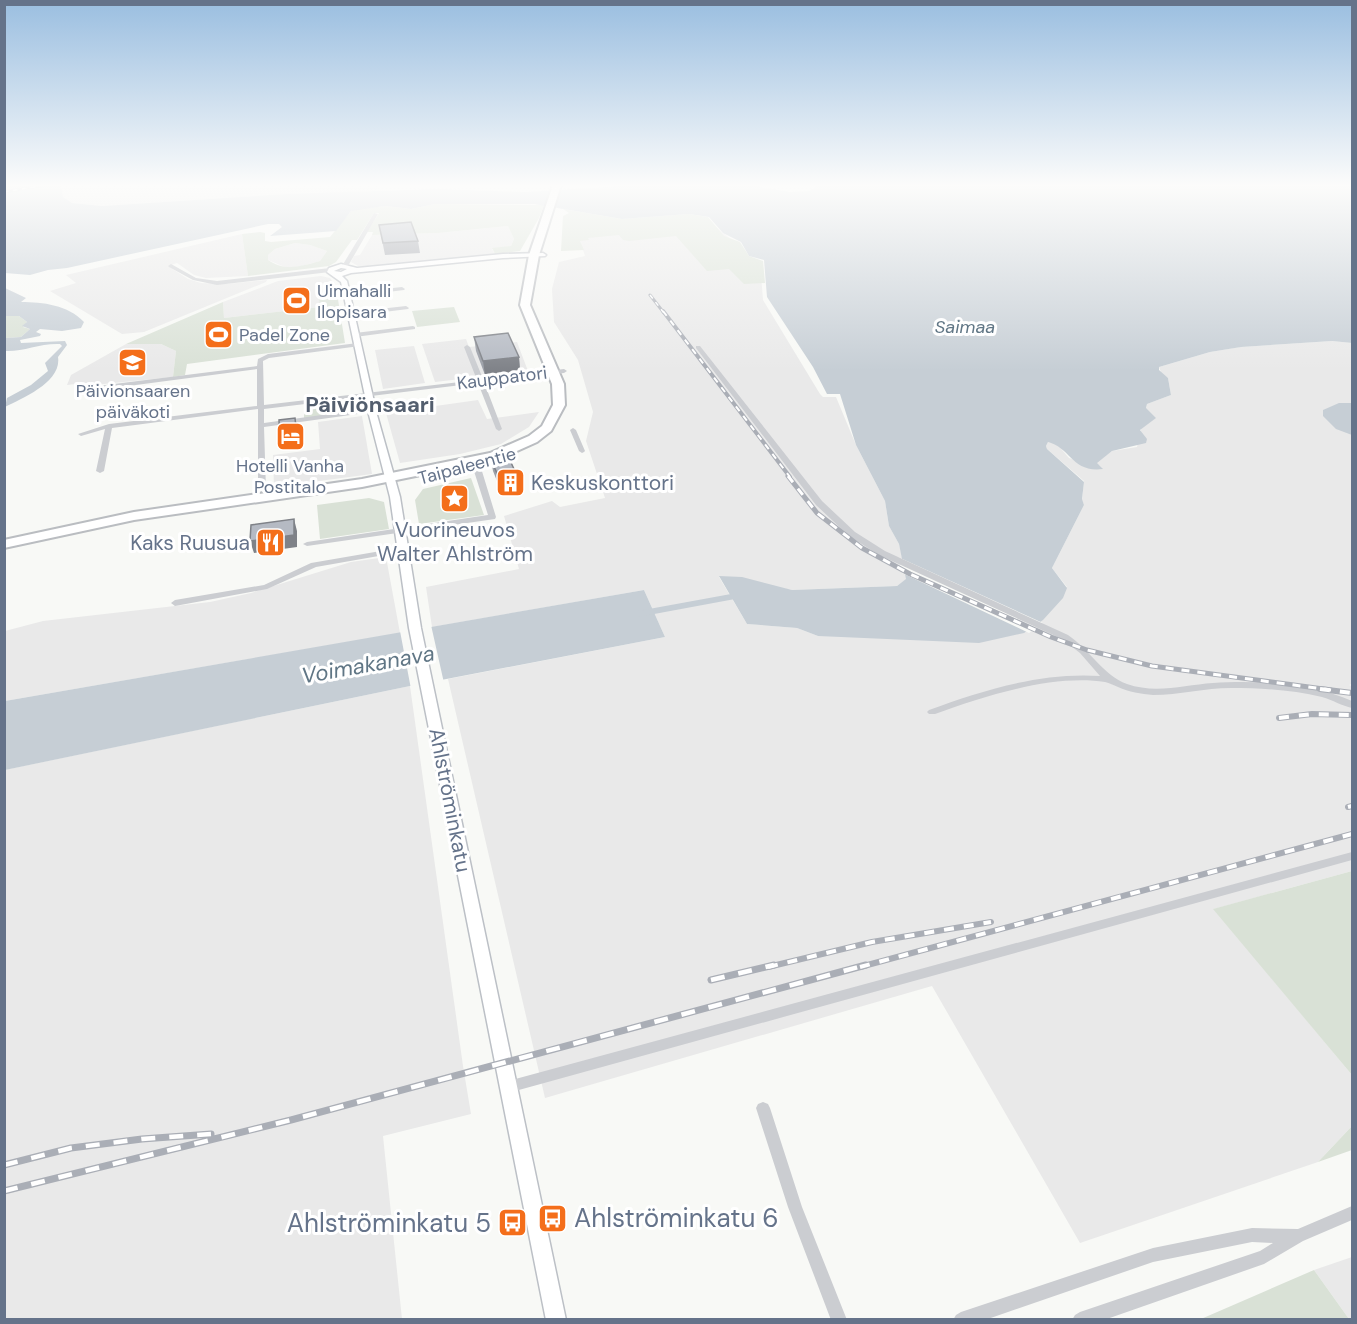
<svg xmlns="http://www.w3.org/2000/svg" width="1357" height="1324" font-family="'DM Sans',sans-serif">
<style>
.built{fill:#e9e9e9}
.green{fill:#d9e1d6;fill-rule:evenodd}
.water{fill:#c6ced5}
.pier{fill:#f8f9f6}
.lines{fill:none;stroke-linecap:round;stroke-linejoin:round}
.canal{fill:#c6ced5;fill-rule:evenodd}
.secondary-casing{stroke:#bcc0c6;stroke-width:3}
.highway-casing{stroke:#babdc1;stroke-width:4}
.street{fill:#cbcdd1;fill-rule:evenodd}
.secondary{fill:#fff;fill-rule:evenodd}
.highway{fill:#fff;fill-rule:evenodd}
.rail-far4-casing{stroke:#aaaeb6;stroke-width:3}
.rail-far3-casing{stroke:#aaaeb6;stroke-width:4}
.rail-far2-casing{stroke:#aaaeb6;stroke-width:5}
.rail-far1-casing{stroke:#aaaeb6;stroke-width:6}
.rail-casing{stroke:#aaaeb6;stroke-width:7}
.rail-far4{stroke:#fff;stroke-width:1.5;stroke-dasharray:4.5;stroke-linecap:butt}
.rail-far3{stroke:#fff;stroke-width:2;stroke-dasharray:6;stroke-linecap:butt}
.rail-far2{stroke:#fff;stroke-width:3;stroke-dasharray:8;stroke-linecap:butt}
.rail-far1{stroke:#fff;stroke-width:4;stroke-dasharray:10;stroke-linecap:butt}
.rail{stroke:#fff;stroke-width:4.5;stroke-dasharray:14;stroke-linecap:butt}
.wall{fill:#9ca0a8}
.shaded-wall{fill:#7f8288}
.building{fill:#b5bac3;stroke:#7f8288;stroke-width:1.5}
.labels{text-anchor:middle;stroke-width:6;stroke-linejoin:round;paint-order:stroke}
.far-poi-label{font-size:18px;fill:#65738a;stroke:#fff;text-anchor:start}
.far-water-label{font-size:18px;font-style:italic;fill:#607685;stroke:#fff}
.far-street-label{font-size:18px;fill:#65738a;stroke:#fff}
.poi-label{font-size:21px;fill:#65738a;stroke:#fff;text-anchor:start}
.street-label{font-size:21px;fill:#65738a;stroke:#fff}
.far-district-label{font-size:22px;font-weight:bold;fill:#535e6e;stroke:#fff}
.water-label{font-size:22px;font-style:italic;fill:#607685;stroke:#fff}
.near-poi-label{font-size:26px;fill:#65738a;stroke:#fff;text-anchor:start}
</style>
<rect width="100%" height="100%" fill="#f8f9f6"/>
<!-- built -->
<path class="built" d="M61 185H379L374 193 285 194 102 206 72 203 63 198Z
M707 220 742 248 747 257 760 261 763 300 820 394 823 397H836L856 445 885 501 889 526 899 544 907 579 897 586 792 590 719 577 747 624 797 628 818 636 1067 587 1052 568 1084 505 1082 500 1084 481 1047 449 1046 446 1048 442 1057 444 1069 458 1102 468 1096 463 1112 451 1137 447 1147 404 1171 395 1168 378 1162 375 1159 367 1210 352 1240 347 1332 341 1352 343V684L1349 685 1352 686V871L1214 909 1352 1075V1126L1318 1162 1080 1243 932 986 545 1098 448 679 665 637 644 590 432 627 426 587 519 569 504 516 552 501 560 507 605 498 586 441 593 412 578 360 554 322 552 289 559 262 585 256 580 241 584 229Z
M508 226 514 239 511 246 492 249 495 254 368 266H358L351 262 354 256 360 255 372 235 438 233Z
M242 234 248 276 206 278 194 275 177 263 168 266 188 279 201 283 227 284 267 280 266 282 144 332 122 334 50 291 76 283 66 275Z
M295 243 310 245 327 251 320 261 294 268H287L268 260V255L275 249Z
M321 276 330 278 336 287 318 289 321 307 224 318 223 302 278 281Z
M466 339 469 347 517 342 528 371 435 382 422 344Z
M126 344H161L176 351 173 377 94 385 84 383 67 385 71 375Z
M414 346 425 383 383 389 375 350Z
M478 400 487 419 539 412 529 427 501 444 460 454 400 463 386 413Z
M362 416 372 474 274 487 273 455 320 449 318 422Z
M386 557 400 633 5 701V631L43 621 210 602 251 593 351 562Z
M410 686 463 1066 471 1114 383 1136 402 1319H5L4 770Z
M1352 1257V1319H1349L1314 1270Z"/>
<!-- green -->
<path class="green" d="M435 204 544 205 539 218 520 251 495 254 492 248 511 246 514 239 508 226 438 233 372 235 373 232H367L379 213H374L357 240H352L336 262 329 266 248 276 242 234 260 232 265 233V241L271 242 330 237 351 211 356 209 385 206 411 209ZM295 243 310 245 327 251 320 261C301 266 286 272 268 260V255L275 249Z
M563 209 622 219 689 214 708 217 724 236 740 242 749 256 763 261 765 283 744 284 729 269 707 271 676 236 629 241 623 240 619 235 588 238 589 240 580 241 584 250 561 251 563 216 569 213Z
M336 287 345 343 187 364 185 375 173 377 176 351 161 344H126L223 302 224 318 320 307 318 289Z
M454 307 460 322 417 327 412 311Z
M5 316H19L27 322 23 327 30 329 21 337 5 338Z
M359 400 361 412 304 419V406Z
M471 478 484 515 419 524 415 500 423 489Z
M369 498 384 502 389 529 320 539 317 505Z
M1352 871V1075L1213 909Z
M1352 1126V1150L1318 1162Z
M1314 1270 1349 1319H1201Z"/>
<!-- water -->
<path class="water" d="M4 185H61L63 197 72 203 102 206 286 194 437 189 526 192 637 185H749L790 192 809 191 819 185H1352V343L1332 341 1241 347 1210 352 1159 367V370L1168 378 1171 395 1147 404 1146 408 1156 418 1140 430 1147 439 1146 443 1112 451 1097 463 1103 469C1072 473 1071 448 1048 442L1046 446 1047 449 1084 482 1082 499 1084 505 1052 568 1067 588 1063 598 1043 620 1024 633 979 643 818 636 797 628 747 624 719 576 742 577 792 590 897 586 906 579 899 544 889 526 885 501 856 445 840 394H827L813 367 767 297 764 260 749 256 741 242 723 233 709 217 689 214 622 219 534 204H435L411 209 385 206 351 211 336 231 270 236 282 227 279 224H268L67 268 48 270 30 275 5 273Z
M5 288 26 298 21 302C43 302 68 305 84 322L81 328 62 331 40 329 36 332 41 334 40 336 20 340 21 343 65 341 67 345 58 357C62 382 23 398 5 407L7 398 31 385 48 371 45 363 62 346 60 344C40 343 23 352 5 351V338L21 337 30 329 22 326 27 322 19 316H5Z
M1339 403H1352V435L1336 429 1323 416V410Z
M644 590 665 637 410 686 5 770V701Z"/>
<!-- pier -->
<path class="pier" d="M898 557 1043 623 1029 633 902 573Z
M431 625 444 683 411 689 400 631Z"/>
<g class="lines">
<!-- canal -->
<path class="canal" d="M731 594 735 595 737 597 735 599 638 617 632 614 638 611Z"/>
<defs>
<path id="secondary" d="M543 253 546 255 545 256 503 258 351 273 342 276 347 281 377 415 400 497 421 628 566 1320H546L409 628 390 497 369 415 341 282 327 272 329 268 341 264 357 268 503 254ZM341 268 347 269 341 272 334 271Z"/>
<path id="highway" d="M553 185H561L539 255 530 305 564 384 565 405 551 431 537 442 499 459 362 487 134 520 4 548V540L134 512 362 479 490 453 529 436 542 426 553 405 552 384 520 305 529 255Z"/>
</defs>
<!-- secondary casing -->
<use href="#secondary" class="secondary-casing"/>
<!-- highway casing -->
<use href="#highway" class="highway-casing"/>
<!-- street -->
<path class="street" d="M374 213 378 214 348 266 343 267 342 266Z
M171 264 196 278 217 281 330 268 333 270 330 272 217 285 193 280 169 267 168 266Z
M402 287 405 289 404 290 347 297 344 295 347 293Z
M406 306 409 308 408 309 352 316 349 314 352 312Z
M413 326 415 327V329L355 337 352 335 355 333Z
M358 343 360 344V346L269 358 263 361 264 405 477 380 464 347 467 345 470 347 483 379 564 369 567 371 564 373 484 382 502 429 499 431 496 429 478 383 264 409V423L372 408 375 410 372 412 264 427 266 490 262 492 258 490V409L112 428 104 471 100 473 96 471 105 429 81 436 78 434 109 424 257 406V369L90 391 76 387V385L90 387 257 366 258 359 268 354Z
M696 346H700L822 501 855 532 885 551 1068 635C1090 650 1103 675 1127 684 1155 694 1185 685 1213 683 1257 680 1312 683 1352 701V708C1342 706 1333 700 1322 697 1293 690 1261 688 1231 688 1205 688 1179 695 1153 695 1141 694 1129 692 1118 687 1113 685 1110 683 1105 682 1053 674 984 696 935 714H929L927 712 929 710C983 690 1042 672 1100 676L1080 653 1062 639 879 555 849 536 816 505 696 348Z
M573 428 576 430 585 451 584 452 582 453 579 451 570 430Z
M477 466 481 468 496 517 495 519 307 546 303 544 307 542 488 515 473 468Z
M404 547 408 549 407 551 316 567 267 589 175 606 171 603 175 600 264 585 311 563Z
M1352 852V860L508 1093 503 1091 501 1087 503 1083 508 1081Z
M763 1102 768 1104 770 1108 802 1207 847 1320H831L788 1207 756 1108 758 1104Z
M1352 1206V1220L1303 1241 1264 1264 1104 1320H1072L1075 1315 1080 1312 1260 1251 1273 1243 1252 1242 1153 1262 985 1320H953L956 1315 961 1312 1153 1248 1252 1228 1298 1229Z"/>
<!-- secondary -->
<use href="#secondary" class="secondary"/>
<!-- highway -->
<use href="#highway" class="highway"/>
<defs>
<path id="rail-far4" d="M4 192 46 185
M650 295 664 313"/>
<path id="rail-far3" d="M663 311 790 477"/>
<path id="rail-far2" d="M788 476 817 513 862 548 910 574 1051 637 1087 650 1152 666 1331 690"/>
<path id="rail-far1" d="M1320 689 1352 693
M1279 718 1312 714 1352 715
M1348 807 1352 806
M768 967 872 942 991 922
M860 967 1352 834"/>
<path id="rail" d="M711 980 774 965
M4 1165 71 1148 142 1139 211 1134
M4 1191 291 1120 866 965"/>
</defs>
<!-- rail-far4 casing -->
<use href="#rail-far4" class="rail-far4-casing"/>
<!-- rail-far3 casing -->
<use href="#rail-far3" class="rail-far3-casing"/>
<!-- rail-far2 casing -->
<use href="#rail-far2" class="rail-far2-casing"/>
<!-- rail-far1 casing -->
<use href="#rail-far1" class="rail-far1-casing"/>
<!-- rail casing -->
<use href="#rail" class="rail-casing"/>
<!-- rail-far4 -->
<use href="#rail-far4" class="rail-far4"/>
<!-- rail-far3 -->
<use href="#rail-far3" class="rail-far3"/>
<!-- rail-far2 -->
<use href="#rail-far2" class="rail-far2"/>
<!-- rail-far1 -->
<use href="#rail-far1" class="rail-far1"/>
<!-- rail -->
<use href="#rail" class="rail"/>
</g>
<!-- wall -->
<path class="wall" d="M379 225 418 241 420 253 385 255Z
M474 337 519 357 520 371 485 375 476 351Z
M491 460 521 494 503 496 493 471Z"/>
<!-- shaded-wall -->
<path class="shaded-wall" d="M519 357 520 371 485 375 483 361Z
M295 418 297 425 298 446 282 448 280 440Z
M520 482 521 494 503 496 502 484Z
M294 519 297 531V547L254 553 250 541Z"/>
<!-- building -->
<path class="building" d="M411 222 418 241 383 243 379 225Z
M508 333 519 357 483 361 474 337Z
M295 418 297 438 280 440 279 420Z
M508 456 520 482 502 484 491 460Z
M294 519V535L250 541 251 525Z"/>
<!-- sky -->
<linearGradient id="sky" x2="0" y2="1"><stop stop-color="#9abee0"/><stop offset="0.5" stop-color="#fcfcfb"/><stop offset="1" stop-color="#fcfcfb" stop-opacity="0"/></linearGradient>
<rect width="1357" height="371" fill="url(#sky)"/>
<!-- icons -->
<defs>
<symbol id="stadium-square" viewBox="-11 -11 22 22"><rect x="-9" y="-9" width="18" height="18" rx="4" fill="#f46e1a" stroke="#fff"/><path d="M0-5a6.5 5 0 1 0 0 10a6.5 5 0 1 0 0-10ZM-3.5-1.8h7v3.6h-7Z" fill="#fff"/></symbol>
<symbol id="school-square" viewBox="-11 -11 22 22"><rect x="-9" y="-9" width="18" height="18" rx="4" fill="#f46e1a" stroke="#fff"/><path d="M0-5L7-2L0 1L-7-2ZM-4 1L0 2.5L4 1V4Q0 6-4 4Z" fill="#fff"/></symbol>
<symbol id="hotel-square" viewBox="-11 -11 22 22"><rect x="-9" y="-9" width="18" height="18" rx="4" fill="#f46e1a" stroke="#fff"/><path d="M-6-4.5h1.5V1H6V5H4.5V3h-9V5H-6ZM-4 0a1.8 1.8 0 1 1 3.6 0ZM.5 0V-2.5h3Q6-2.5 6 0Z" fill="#fff"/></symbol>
<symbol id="building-square" viewBox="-11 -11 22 22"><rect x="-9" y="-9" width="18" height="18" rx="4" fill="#f46e1a" stroke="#fff"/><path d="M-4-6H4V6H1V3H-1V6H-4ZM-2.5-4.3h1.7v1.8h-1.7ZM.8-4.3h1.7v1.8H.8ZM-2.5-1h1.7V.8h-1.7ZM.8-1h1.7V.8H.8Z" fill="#fff"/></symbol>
<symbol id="sight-square" viewBox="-11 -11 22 22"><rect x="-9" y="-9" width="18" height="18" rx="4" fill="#f46e1a" stroke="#fff"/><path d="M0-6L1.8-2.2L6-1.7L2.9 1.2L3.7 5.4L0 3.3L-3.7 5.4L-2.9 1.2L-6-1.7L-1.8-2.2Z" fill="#fff"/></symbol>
<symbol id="restaurant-square" viewBox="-11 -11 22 22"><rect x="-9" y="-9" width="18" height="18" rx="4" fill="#f46e1a" stroke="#fff"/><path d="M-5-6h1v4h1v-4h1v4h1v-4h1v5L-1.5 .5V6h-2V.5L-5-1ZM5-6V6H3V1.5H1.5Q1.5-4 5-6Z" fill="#fff"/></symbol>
<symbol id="bus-square" viewBox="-11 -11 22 22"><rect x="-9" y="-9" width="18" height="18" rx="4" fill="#f46e1a" stroke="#fff"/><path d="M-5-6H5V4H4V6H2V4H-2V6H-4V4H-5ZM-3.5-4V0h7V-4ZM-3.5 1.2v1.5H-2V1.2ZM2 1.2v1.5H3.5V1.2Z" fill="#fff"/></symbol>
</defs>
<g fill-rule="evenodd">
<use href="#stadium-square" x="280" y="284" width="33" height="33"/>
<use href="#stadium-square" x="202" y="318" width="33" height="33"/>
<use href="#school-square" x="116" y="346" width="33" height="33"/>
<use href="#hotel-square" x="274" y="420" width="33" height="33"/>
<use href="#building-square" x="494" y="466" width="33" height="33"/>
<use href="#sight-square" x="438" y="482" width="33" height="33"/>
<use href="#restaurant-square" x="254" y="526" width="33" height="33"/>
<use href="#bus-square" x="536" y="1202" width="33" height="33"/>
<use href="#bus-square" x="496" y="1206" width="33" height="33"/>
</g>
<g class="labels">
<!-- far-poi labels -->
<g class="far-poi-label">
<text x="317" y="297">Uimahalli<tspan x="317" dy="21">Ilopisara</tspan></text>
<text x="239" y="341">Padel Zone</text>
<text x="133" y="397" text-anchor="middle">Päivionsaaren<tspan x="133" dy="21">päiväkoti</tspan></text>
<text x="290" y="472" text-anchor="middle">Hotelli Vanha<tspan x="290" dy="21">Postitalo</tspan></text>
</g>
<!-- far-water labels -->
<g class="far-water-label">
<text x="965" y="333">Saimaa</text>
</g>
<!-- far-street labels -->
<g class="far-street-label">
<text transform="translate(502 378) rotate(-7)" y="6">Kauppatori</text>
<text transform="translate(467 466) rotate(-15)" y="6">Taipaleentie</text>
</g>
<!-- poi labels -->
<g class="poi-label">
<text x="531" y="490">Keskuskonttori</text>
<text x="455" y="537" text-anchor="middle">Vuorineuvos<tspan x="455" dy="24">Walter Ahlström</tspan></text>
<text x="250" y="550" text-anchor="end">Kaks Ruusua</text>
</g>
<!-- street labels -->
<g class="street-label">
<text transform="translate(450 800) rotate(79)" y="7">Ahlströminkatu</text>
</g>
<!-- far-district labels -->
<g class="far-district-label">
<text x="370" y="412">Päiviönsaari</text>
</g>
<!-- water labels -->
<g class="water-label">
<text transform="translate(368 664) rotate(-10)" y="8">Voimakanava</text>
</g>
<!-- near-poi labels -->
<g class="near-poi-label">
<text x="574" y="1227">Ahlströminkatu 6</text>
<text x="491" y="1232" text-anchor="end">Ahlströminkatu 5</text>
</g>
</g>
<!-- border -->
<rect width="1357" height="1324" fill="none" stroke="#65738a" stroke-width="12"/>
</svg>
